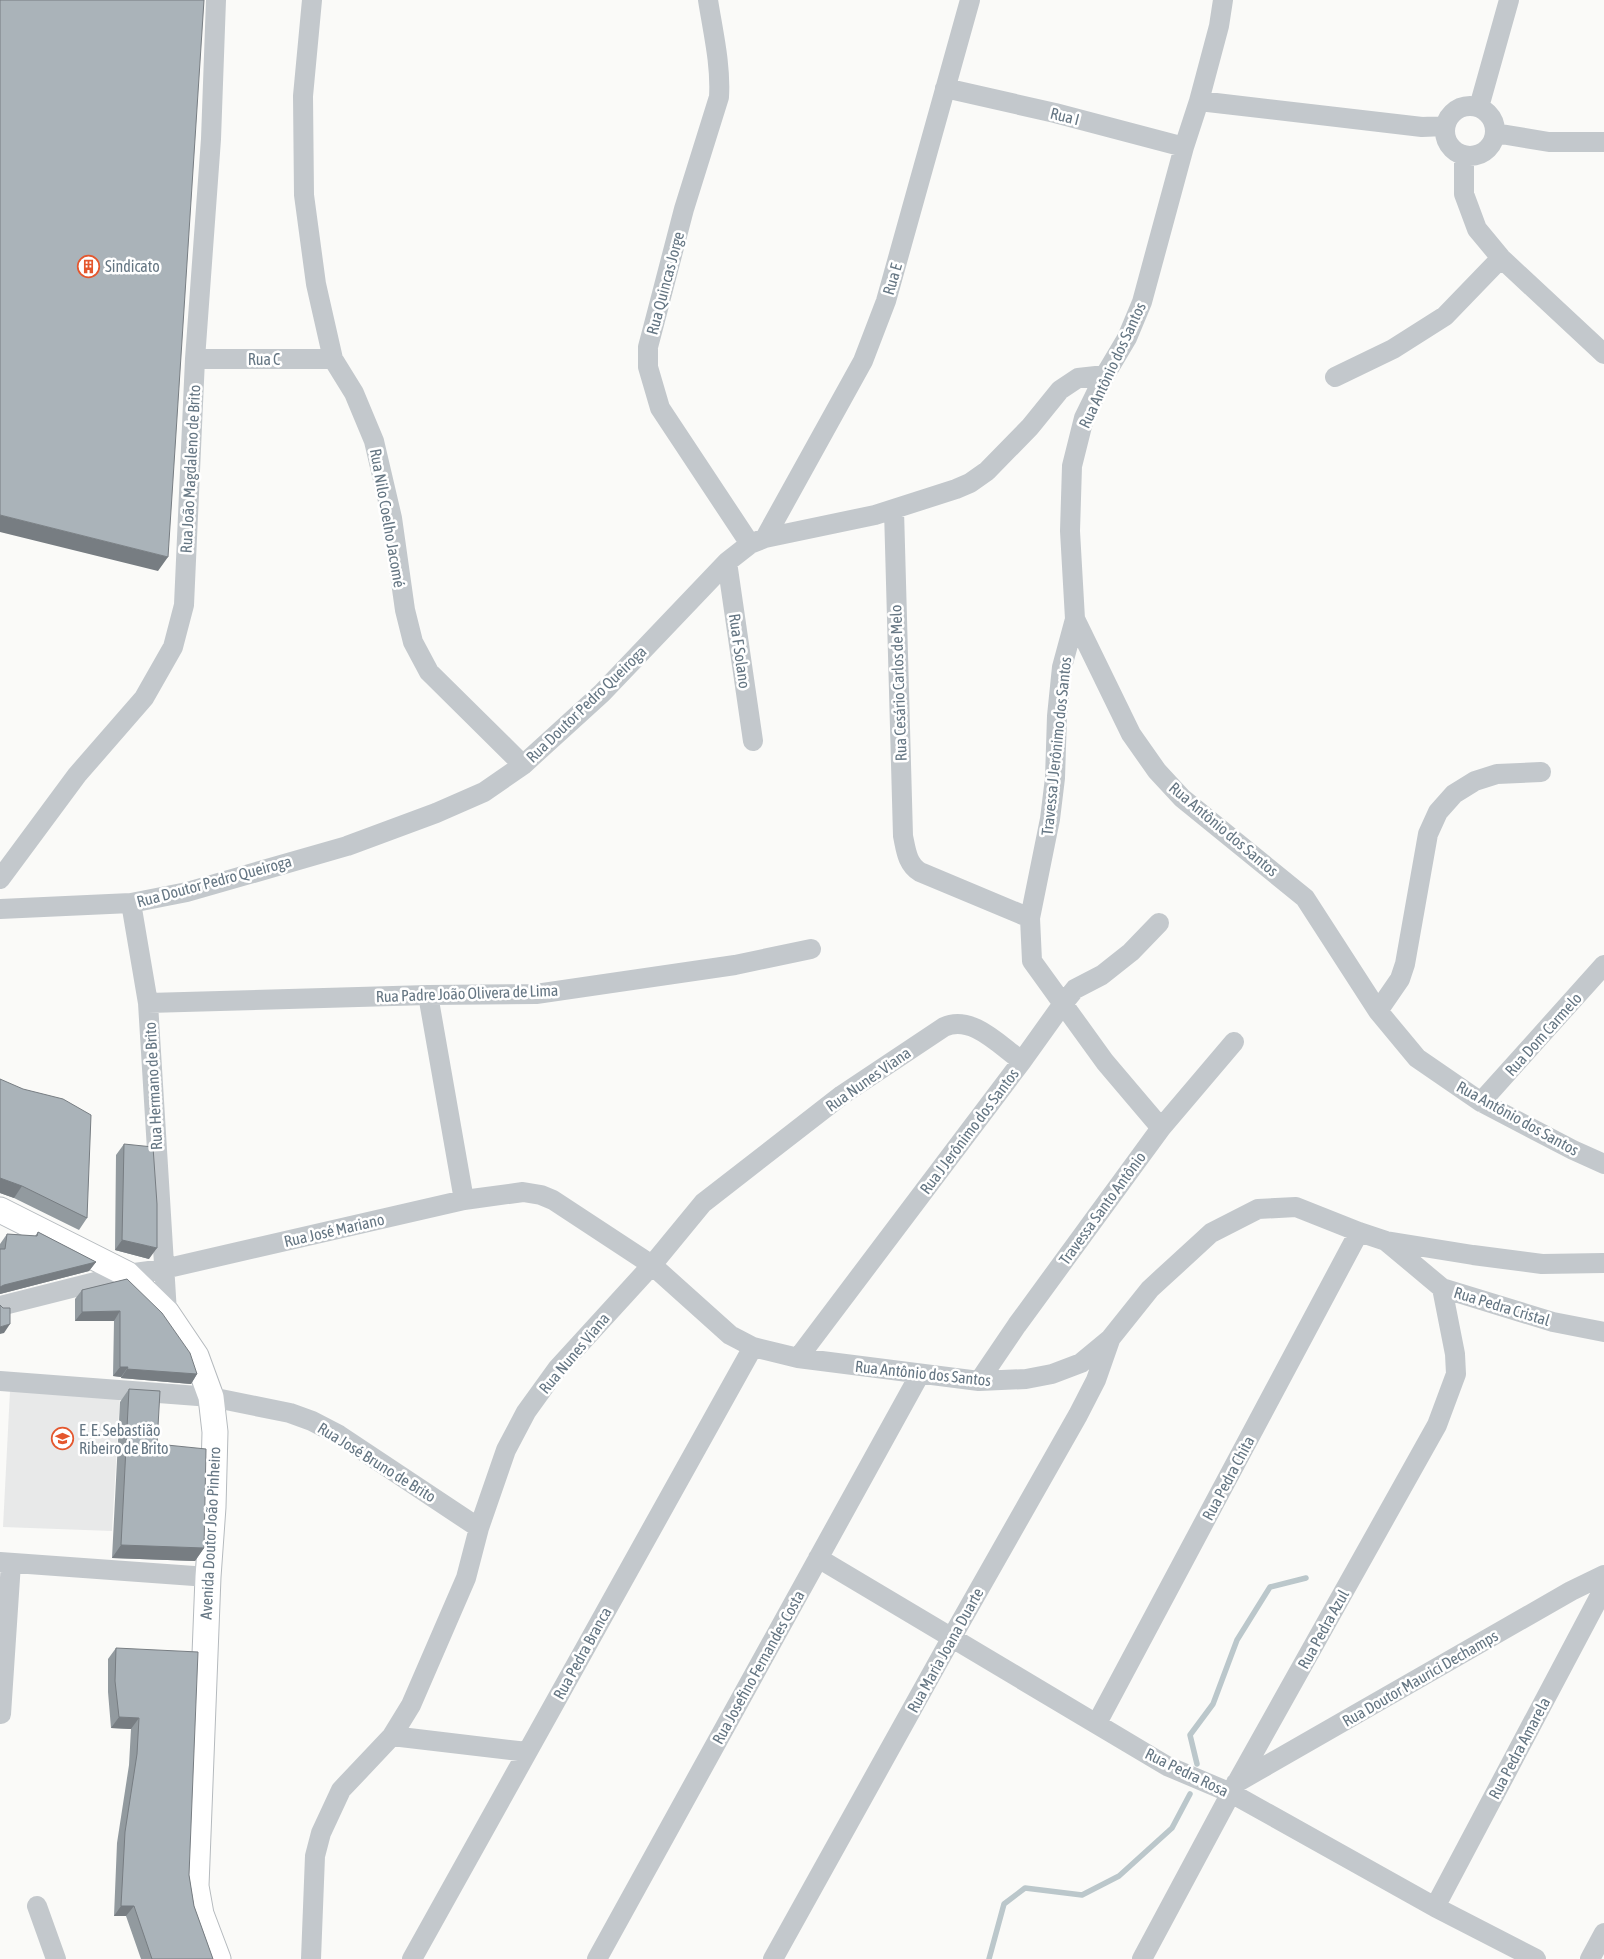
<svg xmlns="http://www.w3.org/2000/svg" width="1604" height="1959" font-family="'Asap Condensed',sans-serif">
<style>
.built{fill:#e8e9e9}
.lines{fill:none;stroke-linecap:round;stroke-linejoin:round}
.stream{stroke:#bbc7cb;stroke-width:5.5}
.major-casing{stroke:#b5babe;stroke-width:27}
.minor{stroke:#c3c8cc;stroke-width:20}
.major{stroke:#fff;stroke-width:25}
.wall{fill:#929a9f}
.shaded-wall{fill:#777d82}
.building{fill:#aab3b9;stroke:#777d82}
.labels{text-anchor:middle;stroke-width:5;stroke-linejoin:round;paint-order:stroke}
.street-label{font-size:16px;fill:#657683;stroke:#fff}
.poi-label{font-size:16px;fill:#657683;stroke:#fff;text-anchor:start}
</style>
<rect width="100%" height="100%" fill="#fafaf8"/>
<!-- built -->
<path class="built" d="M10 1391 120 1396 112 1531 3 1527Z"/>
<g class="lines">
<!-- stream -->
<path class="stream" d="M1197 1764 1190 1735 1213 1704 1237 1640 1270 1587 1306 1578
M989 1959 1004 1904 1025 1888 1082 1895 1119 1876 1172 1828 1190 1794"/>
<defs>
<path id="major" d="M0 1210 127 1274 167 1313 196 1356 211 1397 215 1432 213 1507 208 1577 196 1886 201 1914 218 1959"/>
</defs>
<!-- major casing -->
<use href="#major" class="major-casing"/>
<!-- minor -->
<path class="minor" d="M312 0 303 96 304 195 316 284 333 359 354 393 374 441 392 518 405 610 413 642 429 672 523 765
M708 0C713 32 721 65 719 97L684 209 653 328 648 347V367L660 408 750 544
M1223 0 1219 26 1199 101 1184 147 1142 302 1127 338 1105 375 1084 418 1072 466 1070 531 1075 619 1131 734 1157 771 1182 798 1305 898 1378 1011 1417 1058 1481 1102 1573 1150 1604 1164
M945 88 1055 113 1184 147
M1199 101 1422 127 1445 126
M1445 131a25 25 0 1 1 50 0a25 25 0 1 1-50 0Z
M1479 107 1509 0
M1495 133 1549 142H1604
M1464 156V194L1477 229 1501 258 1604 354
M195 359H333
M1335 377 1393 349 1445 316 1501 258
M894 510 903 836C906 850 907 864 920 872L1030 918
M765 538 863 361 886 301 970 0
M727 562 753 741
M1075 619 1062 667 1057 716 1055 778 1050 819 1030 918 1032 961 1105 1062 1161 1128
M0 879 77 775 144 698 173 647 184 605 195 359 211 139 216 0
M131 903 148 1003 167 1313
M0 909 131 903 187 892 347 846 436 813 484 792 523 765 602 693 727 562 750 544 765 538 875 515 956 489 970 483 987 471 1030 427 1060 390 1078 378 1105 375
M428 995 464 1200
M148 1003 428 995 536 994 735 965 811 949
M1378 1011 1400 979 1405 964 1428 834 1438 812 1454 794 1475 781 1497 774 1541 772
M1481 1102 1604 965
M1387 1242 1442 1288 1553 1322 1604 1332
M0 1306 127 1274 164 1269 464 1200 523 1192 541 1195 553 1200 652 1265 730 1335 753 1347 798 1358 979 1381 1026 1379 1052 1374 1081 1363 1110 1339 1150 1289 1211 1233 1258 1209 1296 1207 1359 1232 1386 1241 1473 1255 1542 1264 1604 1263
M798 1358 1022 1061 1062 1005 1075 989 1102 975 1131 952 1159 923
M0 1381 211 1397 290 1413 312 1421 339 1435 479 1528
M979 1381 1017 1325 1161 1128 1234 1042
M818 1558 1167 1766 1231 1793 1435 1907 1536 1959
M0 1562 208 1577
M1 1714 11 1563
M1097 1723 1359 1232
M392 1736 527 1752
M1236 1783 1571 1591 1604 1575
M37 1906 56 1959
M1435 1907 1604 1588
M311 1959 315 1856 321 1833 341 1790 392 1736 411 1705 466 1578 479 1528 506 1450 526 1412 557 1369 652 1265 703 1203 842 1095 944 1027C972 1014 1000 1046 1022 1061
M412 1959 753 1347
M597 1959 920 1374
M773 1959 952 1637 1078 1415 1096 1380 1110 1340
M1142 1959 1231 1793 1437 1425 1456 1374 1455 1354 1442 1288
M1590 1959 1604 1933"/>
<!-- major -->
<use href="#major" class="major"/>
</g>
<!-- wall -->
<path class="wall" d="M0 1079 87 1218 79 1230 14 1198 0 1193Z
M124 1144 149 1259 115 1250 116 1155Z
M38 1232 96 1262 89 1271 0 1294V1244L7 1234 35 1236Z
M127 1279 197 1374 191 1384 121 1378V1377L113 1376 114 1321H75V1299L82 1290Z
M129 1389 157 1444 204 1548 195 1561 112 1558 120 1402Z
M116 1648 189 1875 194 1906 213 1959H141L126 1916H114L117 1843 129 1765 131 1729 111 1728 108 1692V1659Z"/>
<!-- shaded-wall -->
<path class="shaded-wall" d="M0 515 168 557 158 571 0 532Z
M0 1178 22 1186 14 1198 0 1193Z
M122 1240 157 1248 149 1259 115 1250Z
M96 1262 89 1271 0 1294V1287L4 1285Z
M120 1311 114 1321H75L82 1312Z
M10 1324 4 1333 0 1334V1327Z
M120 1367H128L121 1377 113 1376Z
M127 1369 197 1374 191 1384 121 1378Z
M121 1545 204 1548 195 1561 112 1558Z
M119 1717 139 1718 131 1729 111 1728Z
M121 1906H134L126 1916H114Z"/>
<!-- building -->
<path class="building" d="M0 0H204L168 557 0 515Z
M0 1079 23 1089 63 1099 91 1115 87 1218 22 1186 0 1178Z
M124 1144 153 1147 157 1204V1248L122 1240Z
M38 1232 96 1262 4 1285 0 1287V1249H5L7 1234 37 1236Z
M127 1279 162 1313 190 1353 197 1374 127 1369 128 1367H120V1311L82 1312V1290Z
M0 1305 3 1308H10V1324L0 1327Z
M129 1389 160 1391 157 1444 206 1449 204 1548 121 1545Z
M116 1648 198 1652 189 1875 194 1906 213 1959H152L134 1906H121L125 1832 137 1754 139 1718 119 1717 115 1681Z"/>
<!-- icons -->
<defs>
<symbol id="building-ring" viewBox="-11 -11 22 22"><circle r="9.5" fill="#fff" stroke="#e4572e" stroke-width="1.5"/><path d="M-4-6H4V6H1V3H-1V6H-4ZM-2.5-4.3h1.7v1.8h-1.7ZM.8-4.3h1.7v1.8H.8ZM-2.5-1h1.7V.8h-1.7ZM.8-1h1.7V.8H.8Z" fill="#e4572e"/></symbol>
<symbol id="school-ring" viewBox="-11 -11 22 22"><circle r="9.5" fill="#fff" stroke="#e4572e" stroke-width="1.5"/><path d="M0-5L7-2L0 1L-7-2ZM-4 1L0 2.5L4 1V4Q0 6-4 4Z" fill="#e4572e"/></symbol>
</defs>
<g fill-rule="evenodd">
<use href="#building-ring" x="76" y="254" width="25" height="25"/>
<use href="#school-ring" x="50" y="1426" width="25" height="25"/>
</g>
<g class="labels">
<!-- street labels -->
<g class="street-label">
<text transform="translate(1065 116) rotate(14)" y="6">Rua I</text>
<text transform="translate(892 279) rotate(-74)" y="6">Rua E</text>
<text transform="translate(665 283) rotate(-75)" y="6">Rua Quincas Jorge</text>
<text x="264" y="365">Rua C</text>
<text transform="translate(1112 365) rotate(-65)" y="6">Rua Antônio dos Santos</text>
<text transform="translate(190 469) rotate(-87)" y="6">Rua João Magdaleno de Brito</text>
<text transform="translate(388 518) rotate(80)" y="6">Rua Nilo Coelho Jacomé</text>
<text transform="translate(740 651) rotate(82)" y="6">Rua F Solano</text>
<text transform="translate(898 683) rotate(-92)" y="6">Rua Cesário Carlos de Melo</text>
<text transform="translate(586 704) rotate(-44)" y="6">Rua Doutor Pedro Queiroga</text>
<text transform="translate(1056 746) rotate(-84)" y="6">Travessa J Jerônimo dos Santos</text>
<text transform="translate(1224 829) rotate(40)" y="6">Rua Antônio dos Santos</text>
<text transform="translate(214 881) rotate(-15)" y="6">Rua Doutor Pedro Queiroga</text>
<text transform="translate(467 993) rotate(-2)" y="6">Rua Padre João Olivera de Lima</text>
<text transform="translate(1543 1034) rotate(-48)" y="6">Rua Dom Carmelo</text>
<text transform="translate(868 1079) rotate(-35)" y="6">Rua Nunes Viana</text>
<text transform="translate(153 1086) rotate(-93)" y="6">Rua Hermano de Brito</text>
<text transform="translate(1518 1118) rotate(29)" y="6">Rua Antônio dos Santos</text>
<text transform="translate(969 1131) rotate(-53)" y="6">Rua J Jerônimo dos Santos</text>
<text transform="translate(1102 1208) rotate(-54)" y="6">Travessa Santo Antônio</text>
<text transform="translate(334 1230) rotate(-13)" y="6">Rua José Mariano</text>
<text transform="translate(1502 1306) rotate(17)" y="6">Rua Pedra Cristal</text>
<text transform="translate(574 1353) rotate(-50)" y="6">Rua Nunes Viana</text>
<text transform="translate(923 1373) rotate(6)" y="6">Rua Antônio dos Santos</text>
<text transform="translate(377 1462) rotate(32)" y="6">Rua José Bruno de Brito</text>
<text transform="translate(1228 1478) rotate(-62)" y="6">Rua Pedra Chita</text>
<text transform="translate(210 1533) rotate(-87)" y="6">Avenida Doutor João Pinheiro</text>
<text transform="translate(1323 1629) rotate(-61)" y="6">Rua Pedra Azul</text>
<text transform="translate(945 1650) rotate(-61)" y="6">Rua Maria Joana Duarte</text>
<text transform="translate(582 1653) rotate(-61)" y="6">Rua Pedra Branca</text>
<text transform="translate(758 1667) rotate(-61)" y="6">Rua Josefino Fernandes Costa</text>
<text transform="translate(1420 1678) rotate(-30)" y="6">Rua Doutor Maurici Dechamps</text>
<text transform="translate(1519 1748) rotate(-62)" y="6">Rua Pedra Amarela</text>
<text transform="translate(1187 1772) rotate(26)" y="6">Rua Pedra Rosa</text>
</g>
<!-- poi labels -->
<g class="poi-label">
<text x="105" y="272">Sindicato</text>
<text x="79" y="1436">E. E. Sebastião<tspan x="79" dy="18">Ribeiro de Brito</tspan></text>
</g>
</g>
</svg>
